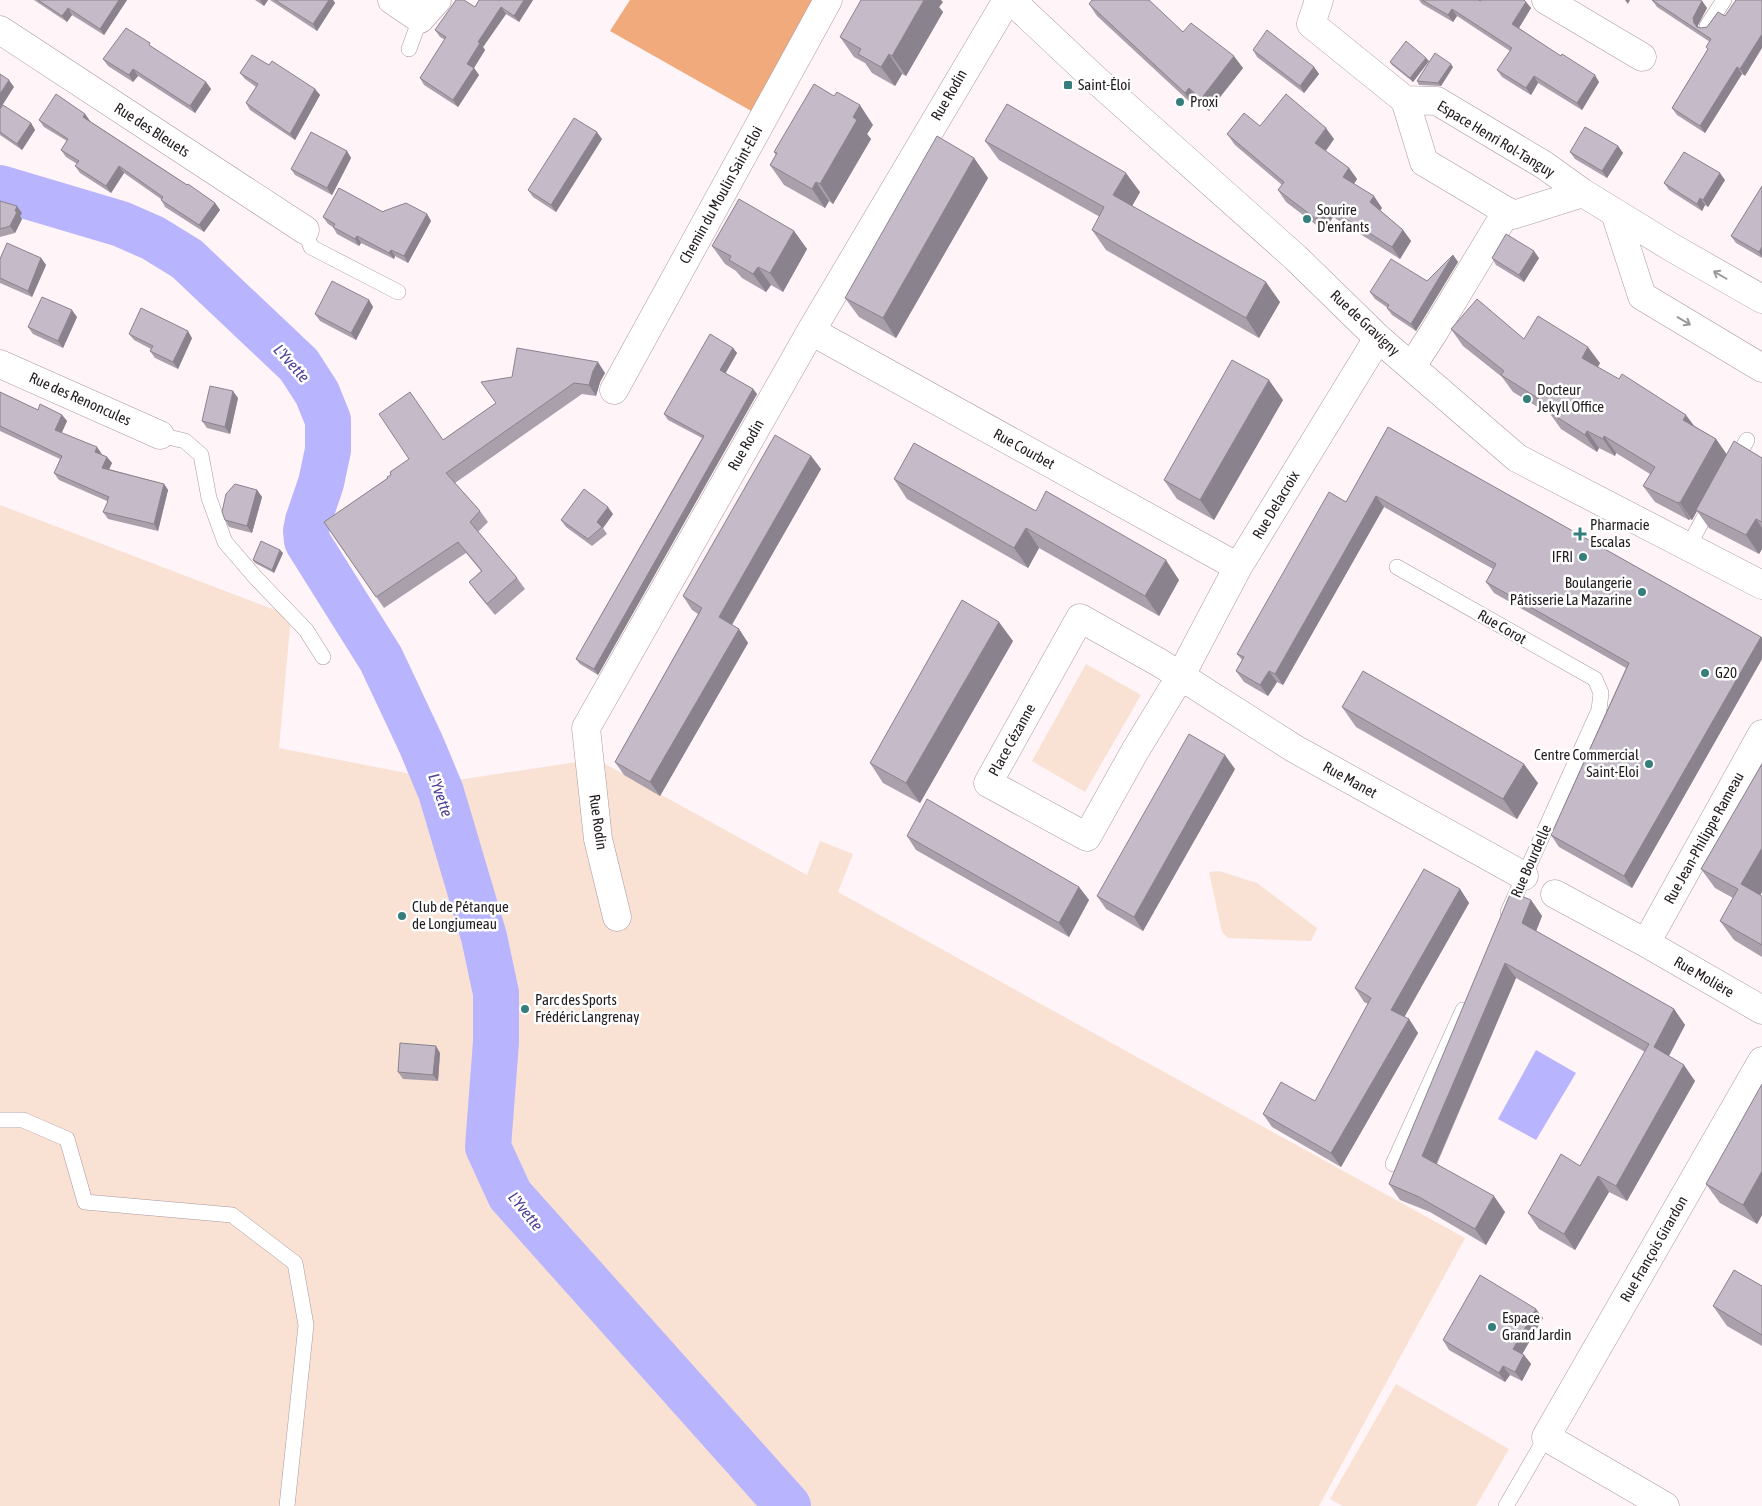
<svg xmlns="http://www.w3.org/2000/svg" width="1762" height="1506" font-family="'Asap Condensed',sans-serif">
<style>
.green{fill:#f9e2d3}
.forest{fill:#f0aa7c}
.water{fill:#b9b4fe}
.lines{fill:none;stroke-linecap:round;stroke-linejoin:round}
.river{stroke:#b9b4fe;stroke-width:46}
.lane-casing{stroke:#aa98a0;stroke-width:16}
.street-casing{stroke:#aa98a0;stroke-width:29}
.secondary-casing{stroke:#aa98a0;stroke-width:29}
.lane{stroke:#fff;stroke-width:15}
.street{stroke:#fff;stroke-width:28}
.secondary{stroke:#fff;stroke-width:28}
.wall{fill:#a9a0ac}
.shaded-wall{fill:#8a828c}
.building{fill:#c5bac8;stroke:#8a828c}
.oneway{stroke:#9c999b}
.poi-dot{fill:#367e7b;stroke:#fff;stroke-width:2}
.labels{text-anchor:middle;stroke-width:5;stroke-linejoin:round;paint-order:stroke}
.poi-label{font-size:15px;fill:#231d20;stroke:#fff;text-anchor:start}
.street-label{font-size:15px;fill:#231d20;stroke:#fff}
.water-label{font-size:16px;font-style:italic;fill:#4f4296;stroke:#fff}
</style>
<rect width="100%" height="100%" fill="#fff4f8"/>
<!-- green -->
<path class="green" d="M0 505 291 616 279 748 411 774 458 780 596 759 807 875 820 841 853 854 838 892 1465 1238 1319 1506H0Z
M1086 664 1141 695 1085 792 1032 761Z
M1219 871 1257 883 1317 928 1311 941 1228 938 1222 932 1209 872Z
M1396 1384 1509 1449 1476 1506H1343L1330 1499Z"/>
<!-- forest -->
<path class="forest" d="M630 0H816L753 112 610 31Z"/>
<!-- water -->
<path class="water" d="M1536 1050 1576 1073 1536 1140 1498 1119Z"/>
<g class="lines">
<!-- river -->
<path class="river" d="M0 188 121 224 153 238 187 259 299 365 317 393 328 420V450L321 483 308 521 306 531 307 541 381 659 421 744 441 792 484 937 496 993V1042L488 1147 510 1195 788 1506"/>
<defs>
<path id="lane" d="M1707 26 1724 0
M409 49 420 19
M305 230 311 247 398 292
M160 435 185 441 201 455 209 498 225 542 256 578 306 630 323 657
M1734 463 1747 440
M1688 547 1712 503
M1397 567 1595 679 1601 693 1599 710 1508 912
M0 1120H23L67 1139 85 1202 232 1215 295 1263 306 1325 287 1506
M1393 1164 1463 1010
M1506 1506 1546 1437"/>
<path id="street" d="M392 0 420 19 437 0
M1319 0 1311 24 1405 100
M1546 0 1642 57
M0 30 305 230
M1583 193 1513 215 1424 162 1405 100 1437 101 1544 165 1583 193 1671 247 1762 299
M1615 213 1642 296 1762 368
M811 331 1238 567
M1378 338 1238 567 1180 677 1135 751 1087 837 988 783 1080 618 1160 663 1295 749 1524 876
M0 364 160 435
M1412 366 1434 332 1507 211
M614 390 828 0
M1555 894 1646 943 1762 1010
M617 917 598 839 586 728 811 331 1007 0
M1646 943 1762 734
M1665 1506 1546 1437 1762 1061"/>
<path id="secondary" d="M1011 0 1094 78 1296 258 1378 338 1517 458 1762 585"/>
</defs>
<!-- lane casing -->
<use href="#lane" class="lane-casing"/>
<!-- street casing -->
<use href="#street" class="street-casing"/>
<!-- secondary casing -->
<use href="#secondary" class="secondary-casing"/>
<!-- lane -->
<use href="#lane" class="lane"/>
<!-- street -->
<use href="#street" class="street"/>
<!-- secondary -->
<use href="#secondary" class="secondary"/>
</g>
<!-- wall -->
<path class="wall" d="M34 0H127L104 35 72 15 67 22Z
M255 0H268L264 6Z
M270 0H333L335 3 317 31Z
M479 0H533L519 22 506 14 483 47 485 50 474 68 479 75 458 107 424 85 420 78 445 40 440 37 435 30 475 7Z
M1419 0H1478L1481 1 1526 2 1531 8 1519 28 1599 82 1582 110 1538 83 1531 95 1502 77 1497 70 1510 51 1457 16 1453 22 1422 4Z
M1652 0 1702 1 1707 8 1698 25V27L1701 28 1707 27 1718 12 1745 76 1742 74 1705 133 1677 115 1672 108 1708 49 1706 47 1710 42 1657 7Z
M943 2 939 7 943 12 906 76 902 74 895 86 872 73 865 63 854 57 840 37Z
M1089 4 1183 32 1243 68 1209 111 1198 100 1193 105 1097 16Z
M152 47 206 82 211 89 195 113 138 76 133 82 108 66 103 59Z
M1253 50 1314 67 1319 74 1304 93 1257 57Z
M1429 61 1413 82 1392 65 1390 62Z
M269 65 315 89 320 95 295 140 250 110 246 103 256 87 245 79 240 73Z
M1453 67 1441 86 1419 85 1417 81Z
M0 109 31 123 35 130 22 150 0 135Z
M85 114 90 121 215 203 220 210 204 232 165 207 161 199 124 173 111 193 80 173 75 166 77 164 66 157 61 150 67 141 44 127 39 120Z
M873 125 867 134 871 139 833 204 829 201 825 208 784 185 770 165 776 155 774 152Z
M1260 126 1334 139 1326 151 1349 168 1357 179 1354 184 1382 208 1380 210 1403 230 1411 241 1400 259 1333 217 1324 231 1286 202 1278 190 1282 185 1235 145 1227 134Z
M602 139 556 212 533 197 528 190Z
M985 141 1140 192 1132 206 1280 302 1259 338 1106 250 1092 230 1100 217 999 160Z
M1618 146 1623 153 1607 178 1575 159 1570 152Z
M347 151 351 158 332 195 295 175 291 169Z
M974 158 988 178 896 338 859 317 845 298Z
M1725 180 1708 207 1705 205 1702 211 1669 190 1664 183Z
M1762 186V258L1736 243 1731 236Z
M0 201 22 213 20 216 22 219 15 233 0 237Z
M383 212 427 214 431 221 408 263 395 256 394 259 361 243 359 246 337 234 333 227 328 224 323 217Z
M794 231 807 249 783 292 771 285 766 292 742 278 736 271 725 264 712 246Z
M1453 255 1458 262 1416 331 1392 315 1387 308H1388L1375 299 1370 292 1427 281Z
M41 258 46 265 32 297 0 283V259Z
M1492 258H1539L1524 282 1496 265Z
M369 300 373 307 356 340 320 321 315 314Z
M77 317 63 348 33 334 28 327Z
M1451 329 1524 339 1600 363 1598 367 1716 439 1726 454 1762 458V549L1759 554 1709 528 1697 511 1692 520 1690 519 1689 520 1655 502 1643 486 1650 474 1616 453 1615 456 1599 448 1597 452 1561 429 1551 415 1513 392 1502 377 1463 346Z
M129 334 192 338 178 369 155 358 150 351 151 349 134 340Z
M733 348 737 353 725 373 753 389 757 394 598 675 580 664 576 659 702 438 668 420 664 414Z
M605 373 600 382 596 396 582 394 455 483 480 511 488 522 478 532 517 578 525 589 495 615 477 593 469 582 481 571 466 553 384 608 324 522 388 478 496 403Z
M0 392 38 410 62 415 67 421 61 433 107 457 112 463 109 469 164 484 168 490 158 531 108 519 103 512 108 502 107 501 59 480 54 473 60 459 0 431Z
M238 398 230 434 207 428 202 421Z
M1283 400 1214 520 1177 499 1164 480Z
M1388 427 1761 637 1762 638V659L1632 888 1559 847 1551 835 1626 668 1494 593 1486 582 1493 569 1384 507 1283 685 1277 682 1268 696 1244 682 1236 671 1242 660 1237 654 1346 502Z
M811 456 821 469 732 625 739 629 748 643 660 796 624 775 615 762 698 614 692 610 683 596Z
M894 479 1036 511 1179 580 1159 616 1039 548 1028 568 907 499Z
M257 490 262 497 252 533 229 527 225 520Z
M613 514 603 528 607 534 592 546 566 527 561 520Z
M280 550 283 553 274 573 255 563 253 560Z
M1013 641 920 803 883 783 870 763Z
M1342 707 1538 783 1517 819 1356 727Z
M1762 764V892L1760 895 1762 896V957L1734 940 1720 921 1733 898 1715 888 1701 869Z
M1235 769 1143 931 1106 909 1097 896Z
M907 836 1079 887 1089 900 1069 937 916 850Z
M1460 889 1469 903 1404 1017 1409 1019 1418 1033 1341 1167 1272 1127 1263 1114 1315 1101 1368 1004 1364 1002 1355 988Z
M1531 900 1542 916 1536 931 1674 1009 1685 1025 1669 1056 1695 1081 1627 1201 1609 1192 1575 1250 1539 1229 1528 1213 1580 1166 1645 1052 1516 978 1437 1164 1505 1212 1486 1245 1430 1212 1400 1200 1389 1184Z
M440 1053 438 1081 403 1079 398 1072Z
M1762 1084V1215L1757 1224 1720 1203 1706 1184Z
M1762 1286V1346L1727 1326 1713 1306Z
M1543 1318 1522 1354 1524 1355 1531 1364 1522 1381 1510 1375 1505 1382 1449 1350 1443 1340Z"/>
<!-- shaded-wall -->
<path class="shaded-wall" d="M119 0H127L104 35 100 29Z
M260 0H268L264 6Z
M329 0H333L335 3 317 31 313 24Z
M524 0H533L519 22 514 16Z
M924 0H941L943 2 939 7 943 12 906 76 892 56Z
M1625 0H1630L1628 4Z
M1702 1 1707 8 1698 25V30L1694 23 1693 18Z
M1526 2 1531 8 1517 31 1512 24Z
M501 7 506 14 483 47 485 50 472 71 467 64 478 42Z
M68 8 72 15 67 22 62 16Z
M1452 9 1457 16 1453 22 1448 15Z
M1762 34V48L1745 76 1740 69Z
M889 54 902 74 895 86 881 67Z
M1234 56 1243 68 1209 111 1201 99Z
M1426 58 1429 61 1413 82 1410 78Z
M1451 64 1453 67 1441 86 1438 83Z
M1314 67 1319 74 1304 93 1300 86Z
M1737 67 1742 74 1705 133 1700 126Z
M474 68 479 75 458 107 453 100Z
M133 69 138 76 133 82 129 75Z
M1595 75 1599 82 1582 110 1577 103Z
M1534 76 1538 83 1531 95 1526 88Z
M9 80 14 87 0 109V94Z
M206 82 211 89 195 113 190 106Z
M1189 88 1198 100 1193 105 1185 93Z
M315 89 320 95 295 140 290 134Z
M860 105 873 125 867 134 871 139 833 204 820 184 853 117Z
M85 114 90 121 88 124 83 117Z
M31 123 35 130 22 150 17 144Z
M1326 128 1334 139 1323 154 1315 143Z
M597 132 602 139 556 212 551 205Z
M1618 146 1623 153 1607 178 1602 171Z
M347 151 351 158 332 195 327 188Z
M974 158 988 178 896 338 883 318Z
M119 166 124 173 111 193 106 186Z
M1349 168 1357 179 1351 188 1343 177Z
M1126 173 1140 192 1127 215 1113 195Z
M1720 173 1725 180 1708 207 1703 200Z
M816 182 829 201 825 208 812 189Z
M1374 196 1382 208 1378 213 1370 202Z
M1700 198 1705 205 1702 211 1697 204Z
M215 203 220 210 204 232 199 225Z
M17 206 22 213 20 216 22 219 15 233 10 226 15 211Z
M1325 206 1333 217 1324 231 1316 219Z
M427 214 431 221 408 263 404 256Z
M1403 230 1411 241 1400 259 1392 247Z
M794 231 807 249 783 292 770 273Z
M357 236 361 243 359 246 355 239Z
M1762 247V257L1759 252Z
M391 250 395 256 394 259 389 253Z
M1534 251 1539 258 1524 282 1519 275Z
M1453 255 1458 262 1416 331 1411 324Z
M41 258 46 265 32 297 28 291Z
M758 267 771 285 766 292 753 274Z
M1266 282 1280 302 1259 338 1246 318Z
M369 300 373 307 356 340 351 333Z
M72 310 77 317 63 348 58 341Z
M188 331 192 338 178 369 173 362Z
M1588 347 1600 363 1594 374 1582 358Z
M733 348 737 353 724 376 720 370Z
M598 362 605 373 600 382 596 396 589 385 593 371Z
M1269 380 1283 400 1214 520 1200 500Z
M753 389 757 394 598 675 594 669Z
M233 391 238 398 230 434 225 427Z
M62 415 67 421 60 437 55 430Z
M1686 415 1698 431 1683 420Z
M1587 431 1599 448 1597 452 1585 435Z
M1604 436 1616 453 1615 456 1603 439Z
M1716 439 1728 456 1696 510 1697 511 1692 520 1680 503Z
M97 447 102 454 95 452Z
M811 456 821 469 728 631 719 617Z
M107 457 112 463 107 474 102 468Z
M164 484 168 490 158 531 154 524Z
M257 490 262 497 252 533 247 526Z
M1376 496 1384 507 1283 685 1275 674Z
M1678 502 1690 519 1689 520 1678 503Z
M608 507 613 514 603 528 597 522Z
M1756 519 1762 528V549L1759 554 1746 535Z
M1026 528 1039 548 1028 568 1014 548Z
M280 550 283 553 274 573 272 570Z
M1166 560 1179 580 1159 616 1145 596Z
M999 622 1013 641 920 803 906 783Z
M739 629 748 643 660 796 650 782Z
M1761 637 1762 638V659L1632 888 1624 876Z
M1269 671 1277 682 1268 696 1260 685Z
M1225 755 1235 769 1143 931 1134 917Z
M1524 764 1538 783 1517 819 1503 799Z
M1762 848V892L1755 904 1741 884Z
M1079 887 1089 900 1069 937 1059 923Z
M1460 889 1469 903 1401 1023 1391 1010Z
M1531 900 1542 916 1533 939 1522 923Z
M1505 963 1516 978 1433 1171 1422 1156Z
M1674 1009 1685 1025 1665 1063 1654 1047Z
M1409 1019 1418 1033 1341 1167 1331 1153Z
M436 1046 440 1053 438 1081 433 1075Z
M1684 1065 1695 1081 1627 1201 1616 1186Z
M1762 1171V1215L1757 1224 1743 1205Z
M1598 1176 1609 1192 1575 1250 1564 1234Z
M1494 1196 1505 1212 1486 1245 1475 1229Z
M1536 1309 1543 1318 1520 1358 1513 1349Z
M1524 1355 1531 1364 1522 1381 1515 1372Z
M1503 1366 1510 1375 1505 1382 1499 1373Z"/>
<!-- building -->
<path class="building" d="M38 0H119L100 29 68 8 62 16Z
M275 0H329L313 24Z
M456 0H464L475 7 479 0H524L514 16 501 7 478 42 480 43 467 64 474 68 453 100 420 78 446 37 435 30Z
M861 0H924L892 56 889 54 881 67 858 54 861 49 840 37Z
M1092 0H1149L1183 32 1191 23 1234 56 1201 99 1189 88 1185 93 1089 4Z
M1422 0H1478L1481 1V0H1524L1526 2 1512 24 1561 56 1562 54 1595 75 1577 103 1534 76 1526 88 1497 70 1512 48 1452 9 1448 15Z
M1652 0H1700L1702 1 1693 18 1694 23 1697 27 1701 28 1707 27 1718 12 1725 16 1736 0H1762V34L1740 69 1737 67 1700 126 1672 108 1708 49 1706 47 1711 39Z
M126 28 150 43 149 45 206 82 190 106 133 69 129 75 103 59Z
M1267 30 1314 67 1300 86 1253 50Z
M1406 41 1426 58 1410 78 1390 62Z
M1435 53 1451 64 1438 83 1417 81Z
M252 55 269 65 272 61 315 89 290 134 246 103 258 84 240 73Z
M0 74 9 80 0 94Z
M814 84 834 96 837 92 860 105 853 117 857 120 820 184 816 182 812 189 770 165 777 153 774 152Z
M56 94 85 114 83 117 187 185 188 184 215 203 199 225 161 200 163 197 119 166 106 186 75 166 79 161 61 150 68 139 39 120Z
M1286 94 1326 128 1315 143 1349 168 1343 177 1374 196 1370 202 1403 230 1392 247 1325 206 1316 219 1278 190 1284 182 1227 134 1244 113 1260 126Z
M1007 104 1126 173 1113 195 1266 282 1246 318 1092 230 1104 207 985 141Z
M3 105 31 123 17 144 0 132V109Z
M574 118 597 132 551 205 528 190Z
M1585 127 1618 146 1602 171 1570 152Z
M311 132 347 151 327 188 291 169Z
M937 136 974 158 883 318 845 298Z
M1684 152 1720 173 1703 200 1700 198 1697 204 1664 183Z
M1762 186V247L1759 252 1731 236Z
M339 188 383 212 384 211 406 203 427 214 404 256 391 250 389 253 357 236 355 239 333 227 335 224 323 217Z
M739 199 794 231 770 273 758 267 753 274 729 260 731 256 712 246Z
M0 201 17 206 15 211 17 212 10 226 0 229Z
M1506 234 1534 251 1519 275 1492 258Z
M7 243 41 258 28 291 0 278V259Z
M1453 255 1411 324 1387 308 1389 305 1370 292 1391 259 1427 281Z
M332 281 369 300 351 333 315 314Z
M42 297 72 310 58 341 28 327Z
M1477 299 1524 339 1538 316 1588 347 1582 358 1619 379 1622 374 1686 415 1683 420 1716 439 1680 503 1678 502V503L1643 486 1655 467 1604 436 1603 439 1587 431 1585 435 1549 412 1552 407 1501 375 1504 371 1451 329Z
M141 308 188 331 173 362 150 351 153 346 129 334Z
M710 334 733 348 720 370 753 389 594 669 576 659 704 436 664 414Z
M517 348 598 362 593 371 589 385 574 383 446 473 480 511 470 522 517 578 487 604 469 582 482 571 458 542 376 597 324 522 388 478 387 477 391 475 390 472 409 459 379 414 410 392 443 440 496 403 481 382 512 377Z
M1232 360 1269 380 1200 500 1164 480Z
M210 386 233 391 225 427 202 421Z
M0 392 38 410 40 404 62 415 55 430 97 447 95 452 107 457 102 468 164 484 154 524 103 512 108 501H107L109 497 54 473 62 456 0 426Z
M1388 427 1761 637 1624 876 1551 835 1629 663 1486 582 1496 564 1376 496 1275 674 1269 671 1260 685 1236 671 1244 657 1237 654 1329 492 1346 502Z
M775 435 811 456 719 617 739 629 650 782 615 762 702 608 683 596Z
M1734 441 1762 458V522L1756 519 1746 535 1696 510Z
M914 443 1036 511 1046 491 1166 560 1145 596 1026 528 1014 548 894 479Z
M235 484 257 490 247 526 225 520 222 512 226 494Z
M584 489 608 507 597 522 602 527 588 539 561 520Z
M261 541 280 550 272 570 253 560Z
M962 600 999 622 906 783 870 763Z
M1363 671 1524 764 1503 799 1342 707Z
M1189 734 1225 755 1134 917 1097 896Z
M1762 764V848L1741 884 1762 896V945L1720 921 1738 889 1701 869Z
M927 799 1079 887 1059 923 907 836Z
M1424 869 1460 889 1391 1010 1409 1019 1331 1153 1263 1114 1281 1082 1315 1101 1371 998 1355 988Z
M1511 892 1531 900 1522 923 1674 1009 1654 1047 1684 1065 1616 1186 1598 1176 1564 1234 1528 1213 1561 1154 1580 1166 1649 1044 1505 963 1422 1156 1494 1196 1475 1229 1419 1197 1389 1184Z
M400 1043 436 1046 433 1075 398 1072Z
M1762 1084V1171L1743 1205 1706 1184Z
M1734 1270 1762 1286V1335L1713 1306Z
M1480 1275 1536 1309 1513 1349 1524 1355 1515 1372 1503 1366 1499 1373 1443 1340Z"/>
<!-- one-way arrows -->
<defs><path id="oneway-shaft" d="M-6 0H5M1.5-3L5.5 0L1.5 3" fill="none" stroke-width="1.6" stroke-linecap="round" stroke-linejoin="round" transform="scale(1.25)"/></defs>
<g class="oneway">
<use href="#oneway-shaft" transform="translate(1720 275) rotate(-150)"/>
<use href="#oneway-shaft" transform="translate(1684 321) rotate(31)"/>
</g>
<!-- markers -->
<g class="poi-dot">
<rect x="1063" y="80" width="10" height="10" rx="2.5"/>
<circle cx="1180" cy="102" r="5"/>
<circle cx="1307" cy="219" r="5"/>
<circle cx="1527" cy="399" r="5"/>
<path d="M1577.5 526.5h5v5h5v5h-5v5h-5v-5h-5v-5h5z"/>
<circle cx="1583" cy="557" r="5"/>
<circle cx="1642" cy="592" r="5"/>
<circle cx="1705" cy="673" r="5"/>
<circle cx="1649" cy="764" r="5"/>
<circle cx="402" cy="916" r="5"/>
<circle cx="525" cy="1009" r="5"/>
<circle cx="1492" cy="1327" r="5"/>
</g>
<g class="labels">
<!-- poi labels -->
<g class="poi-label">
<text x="1078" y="90">Saint-Éloi</text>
<text x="1190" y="107">Proxi</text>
<text x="1317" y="215">Sourire<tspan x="1317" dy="17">D'enfants</tspan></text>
<text x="1537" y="395">Docteur<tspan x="1537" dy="17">Jekyll Office</tspan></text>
<text x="1590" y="530">Pharmacie<tspan x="1590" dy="17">Escalas</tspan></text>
<text x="1573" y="562" text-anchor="end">IFRI</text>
<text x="1632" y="588" text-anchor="end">Boulangerie<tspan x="1632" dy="17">Pâtisserie La Mazarine</tspan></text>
<text x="1715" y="678">G20</text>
<text x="1639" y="760" text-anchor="end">Centre Commercial<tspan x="1639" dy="17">Saint-Eloi</tspan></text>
<text x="412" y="912">Club de Pétanque<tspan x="412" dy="17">de Longjumeau</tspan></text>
<text x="535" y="1005">Parc des Sports<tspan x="535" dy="17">Frédéric Langrenay</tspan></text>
<text x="1502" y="1323">Espace<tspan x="1502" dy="17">Grand Jardin</tspan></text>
</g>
<!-- street labels -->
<g class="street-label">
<text transform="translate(949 95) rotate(-60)" y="5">Rue Rodin</text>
<text transform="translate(152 130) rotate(33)" y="5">Rue des Bleuets</text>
<text transform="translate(1496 139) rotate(31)" y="5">Espace Henri Rol-Tanguy</text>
<text transform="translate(721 195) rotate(-61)" y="5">Chemin du Moulin Saint-Eloi</text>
<text transform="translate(1365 323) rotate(43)" y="5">Rue de Gravigny</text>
<text transform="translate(80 399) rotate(24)" y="5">Rue des Renoncules</text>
<text transform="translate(746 445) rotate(-60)" y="5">Rue Rodin</text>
<text transform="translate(1024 449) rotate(29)" y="5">Rue Courbet</text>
<text transform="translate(1276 505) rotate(-59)" y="5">Rue Delacroix</text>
<text transform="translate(1502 627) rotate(30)" y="5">Rue Corot</text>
<text transform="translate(1012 740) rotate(-61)" y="5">Place Cézanne</text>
<text transform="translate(1350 780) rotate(29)" y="5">Rue Manet</text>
<text transform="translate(598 822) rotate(82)" y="5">Rue Rodin</text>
<text transform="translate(1704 838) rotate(-61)" y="5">Rue Jean-Philippe Rameau</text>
<text transform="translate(1531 861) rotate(-66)" y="5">Rue Bourdelle</text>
<text transform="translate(1704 977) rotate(30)" y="5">Rue Molière</text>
<text transform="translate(1654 1249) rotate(-60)" y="5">Rue François Girardon</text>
</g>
<!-- water labels -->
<g class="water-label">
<text transform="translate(292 363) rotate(48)" y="6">L'Yvette</text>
<text transform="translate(441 795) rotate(71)" y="6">L'Yvette</text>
<text transform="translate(526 1211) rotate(51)" y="6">L'Yvette</text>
</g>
</g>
</svg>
